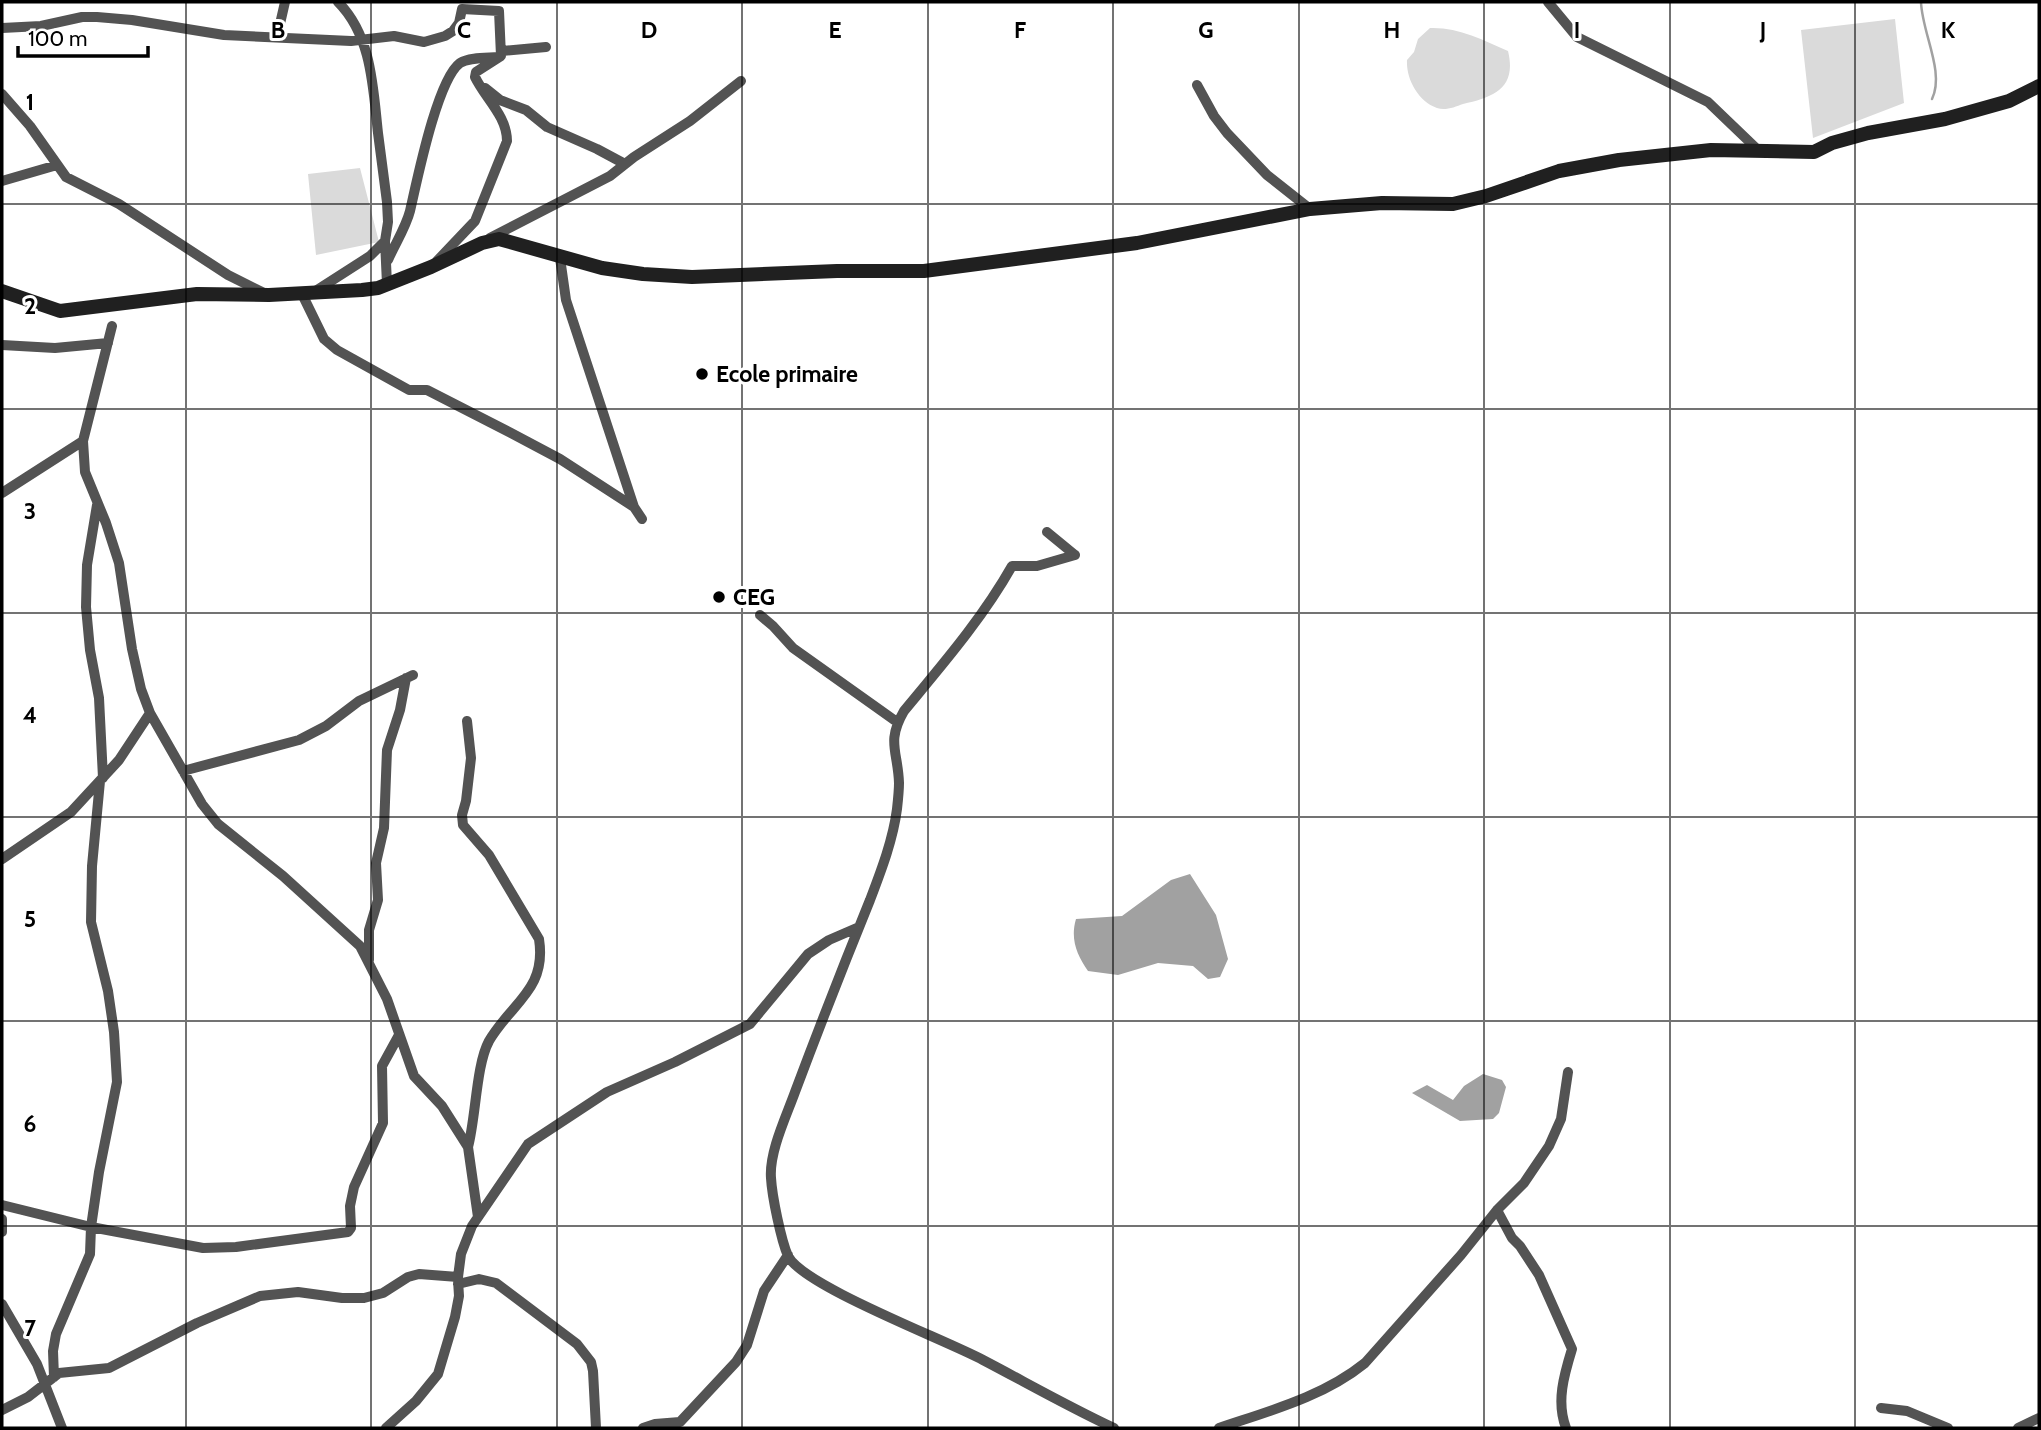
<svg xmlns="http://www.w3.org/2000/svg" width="2041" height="1430" font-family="Cabin,sans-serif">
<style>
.green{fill:#dadada}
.water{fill:#a1a1a1}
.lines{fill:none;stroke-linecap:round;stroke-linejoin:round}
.stream{stroke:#a1a1a1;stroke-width:2.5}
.street{stroke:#535353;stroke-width:10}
.secondary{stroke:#202020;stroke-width:14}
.grid{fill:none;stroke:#000;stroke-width:2;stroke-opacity:0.55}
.poi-dot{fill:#000;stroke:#fff;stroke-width:2.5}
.labels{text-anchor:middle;stroke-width:6;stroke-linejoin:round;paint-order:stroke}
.poi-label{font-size:23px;font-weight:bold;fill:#000;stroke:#fff;text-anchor:start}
.grid-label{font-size:23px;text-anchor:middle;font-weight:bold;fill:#000;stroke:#fff;stroke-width:6;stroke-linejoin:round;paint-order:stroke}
</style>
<rect width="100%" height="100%" fill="#fff"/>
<!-- green -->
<path class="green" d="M1895 19 1904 103 1813 138 1801 30Z
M1430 28C1458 27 1483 40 1508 51 1517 88 1494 97 1463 104 1455 107 1445 111 1437 108 1418 101 1406 79 1407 60L1414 52 1418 39Z
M360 168 379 242 316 255 308 174Z"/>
<!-- water -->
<path class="water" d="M1190 874 1216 915 1228 959 1220 977 1208 979 1193 966 1158 963 1118 975 1088 971C1077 955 1070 939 1076 919L1122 916 1171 880Z
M1483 1074 1502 1080 1506 1087 1499 1113 1493 1119 1460 1121 1412 1093 1427 1085 1453 1100 1464 1086Z"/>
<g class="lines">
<!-- stream -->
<path class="stream" d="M1921 2C1922 33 1945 72 1932 99"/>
<!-- street -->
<path class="street" d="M338 2C372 36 373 88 378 133 381 156 384 179 387 202L388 222 385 241 387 284
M1548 2 1577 37 1708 102 1757 149
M2 28 41 26 82 17H97L132 20 224 35 351 41 394 36 424 42 445 36 453 31 459 23 462 9 499 11 501 56 476 72 475 77C485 98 507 116 507 141L475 221 437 261
M277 37 285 2
M502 51 546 47
M1197 85 1214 116 1227 133 1267 175 1310 209
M485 88 500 100 526 110 547 127 597 149 625 164
M2 94 30 126 66 177 119 204 228 275 266 294
M2 181 57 165
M490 238 610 176 634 157 690 121 741 81
M560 258 566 300 634 507 642 519
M388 260C395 244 406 227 410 211 417 181 437 80 460 63 470 57 487 58 498 57
M314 292 370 256 385 241
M302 294 324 339 337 350 409 390H427L511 433 560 459 634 507
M112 326 83 441 85 472 106 523 119 563 132 649 141 689 150 713 202 804 218 824 283 876 360 946 387 999 414 1076 442 1106 468 1147 478 1217
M2 345 55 348 108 343
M2 493 83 441
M97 505 87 565 86 607 90 650 99 698 103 778
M1047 532 1075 555
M1075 555 1037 566H1012C982 619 942 665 904 711 886 742 898 751 899 783 899 791 898 800 897 809 893 840 881 871 870 900 844 964 819 1028 795 1092 786 1117 769 1152 771 1178 772 1196 781 1240 788 1256 803 1286 946 1340 983 1360 1027 1383 1069 1407 1114 1428
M760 615 773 626 793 648 897 722
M467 721 471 758 466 801 462 815 463 825 489 855 539 939C547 990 511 1003 489 1041 476 1065 476 1117 468 1147
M183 771 299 740 326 726 359 701 413 675
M2 859 71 812 119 760 150 713
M369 960V930L378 900 376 863 384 828 387 750 400 710 406 678
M2 1205 91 1227 203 1248 236 1247 348 1232 351 1228 350 1206 354 1187 383 1123 382 1066 399 1035
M1497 1210 1512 1238 1520 1246 1539 1275 1572 1349C1564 1375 1556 1402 1566 1428
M2 1219V1232
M458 1284 479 1279 496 1283 577 1344 591 1362 593 1371 596 1428
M2 1304 37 1364 62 1428
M54 1377 53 1351 56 1334 90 1254 91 1227 99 1172 117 1082 114 1032 108 991 91 922 92 866 100 781
M1881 1408 1907 1411 1948 1428
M2 1410 28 1397 59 1373 109 1368 197 1323 260 1296 298 1292 342 1298H364L383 1293 408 1277 419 1274 458 1277 461 1254 472 1226 528 1144 607 1092 675 1062 750 1024 808 954 829 940 859 927
M386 1428 416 1401 438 1374 455 1317 459 1296 458 1280
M643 1428 655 1424 680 1422 736 1362 747 1345 764 1291 788 1255
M1219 1428C1269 1411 1323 1397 1365 1363L1461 1255 1497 1210 1524 1183 1549 1146 1561 1119 1568 1072
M2018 1428 2039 1418"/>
<!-- secondary -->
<path class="secondary" d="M2 291 60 311 197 294 269 295 362 290 378 288 431 267 482 243 499 239 602 268 643 274 692 277 837 271H924L1137 243 1310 209 1382 203 1453 204 1486 196 1559 171 1619 160 1711 150 1814 152 1832 143 1868 133 1945 119 2009 101 2039 86"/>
</g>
<!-- grid -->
<path class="grid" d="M186 2V1428M371 2V1428M557 2V1428M742 2V1428M928 2V1428M1113 2V1428M1299 2V1428M1484 2V1428M1670 2V1428M1855 2V1428M2 204H2039M2 409H2039M2 613H2039M2 817H2039M2 1021H2039M2 1226H2039"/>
<!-- markers -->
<g class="poi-dot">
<circle cx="702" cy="374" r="7"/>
<circle cx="719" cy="597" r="7"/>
</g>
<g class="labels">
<!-- poi labels -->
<g class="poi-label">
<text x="716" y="382">Ecole primaire</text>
<text x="733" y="605">CEG</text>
</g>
</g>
<g class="grid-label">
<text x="278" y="38">B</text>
<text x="464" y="38">C</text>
<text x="649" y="38">D</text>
<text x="835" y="38">E</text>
<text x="1020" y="38">F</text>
<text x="1206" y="38">G</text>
<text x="1392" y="38">H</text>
<text x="1577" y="38">I</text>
<text x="1763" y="38">J</text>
<text x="1948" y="38">K</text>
<text x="30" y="110">1</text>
<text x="30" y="314">2</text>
<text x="30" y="519">3</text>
<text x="30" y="723">4</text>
<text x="30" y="927">5</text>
<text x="30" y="1132">6</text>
<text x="30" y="1336">7</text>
</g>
<!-- border -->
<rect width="2041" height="1430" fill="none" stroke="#000000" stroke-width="7"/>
<!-- scale -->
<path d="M18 46v10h130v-10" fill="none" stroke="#000000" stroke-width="3.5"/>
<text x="28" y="46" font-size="21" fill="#000000" stroke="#ffffff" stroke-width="5" paint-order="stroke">100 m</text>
</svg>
